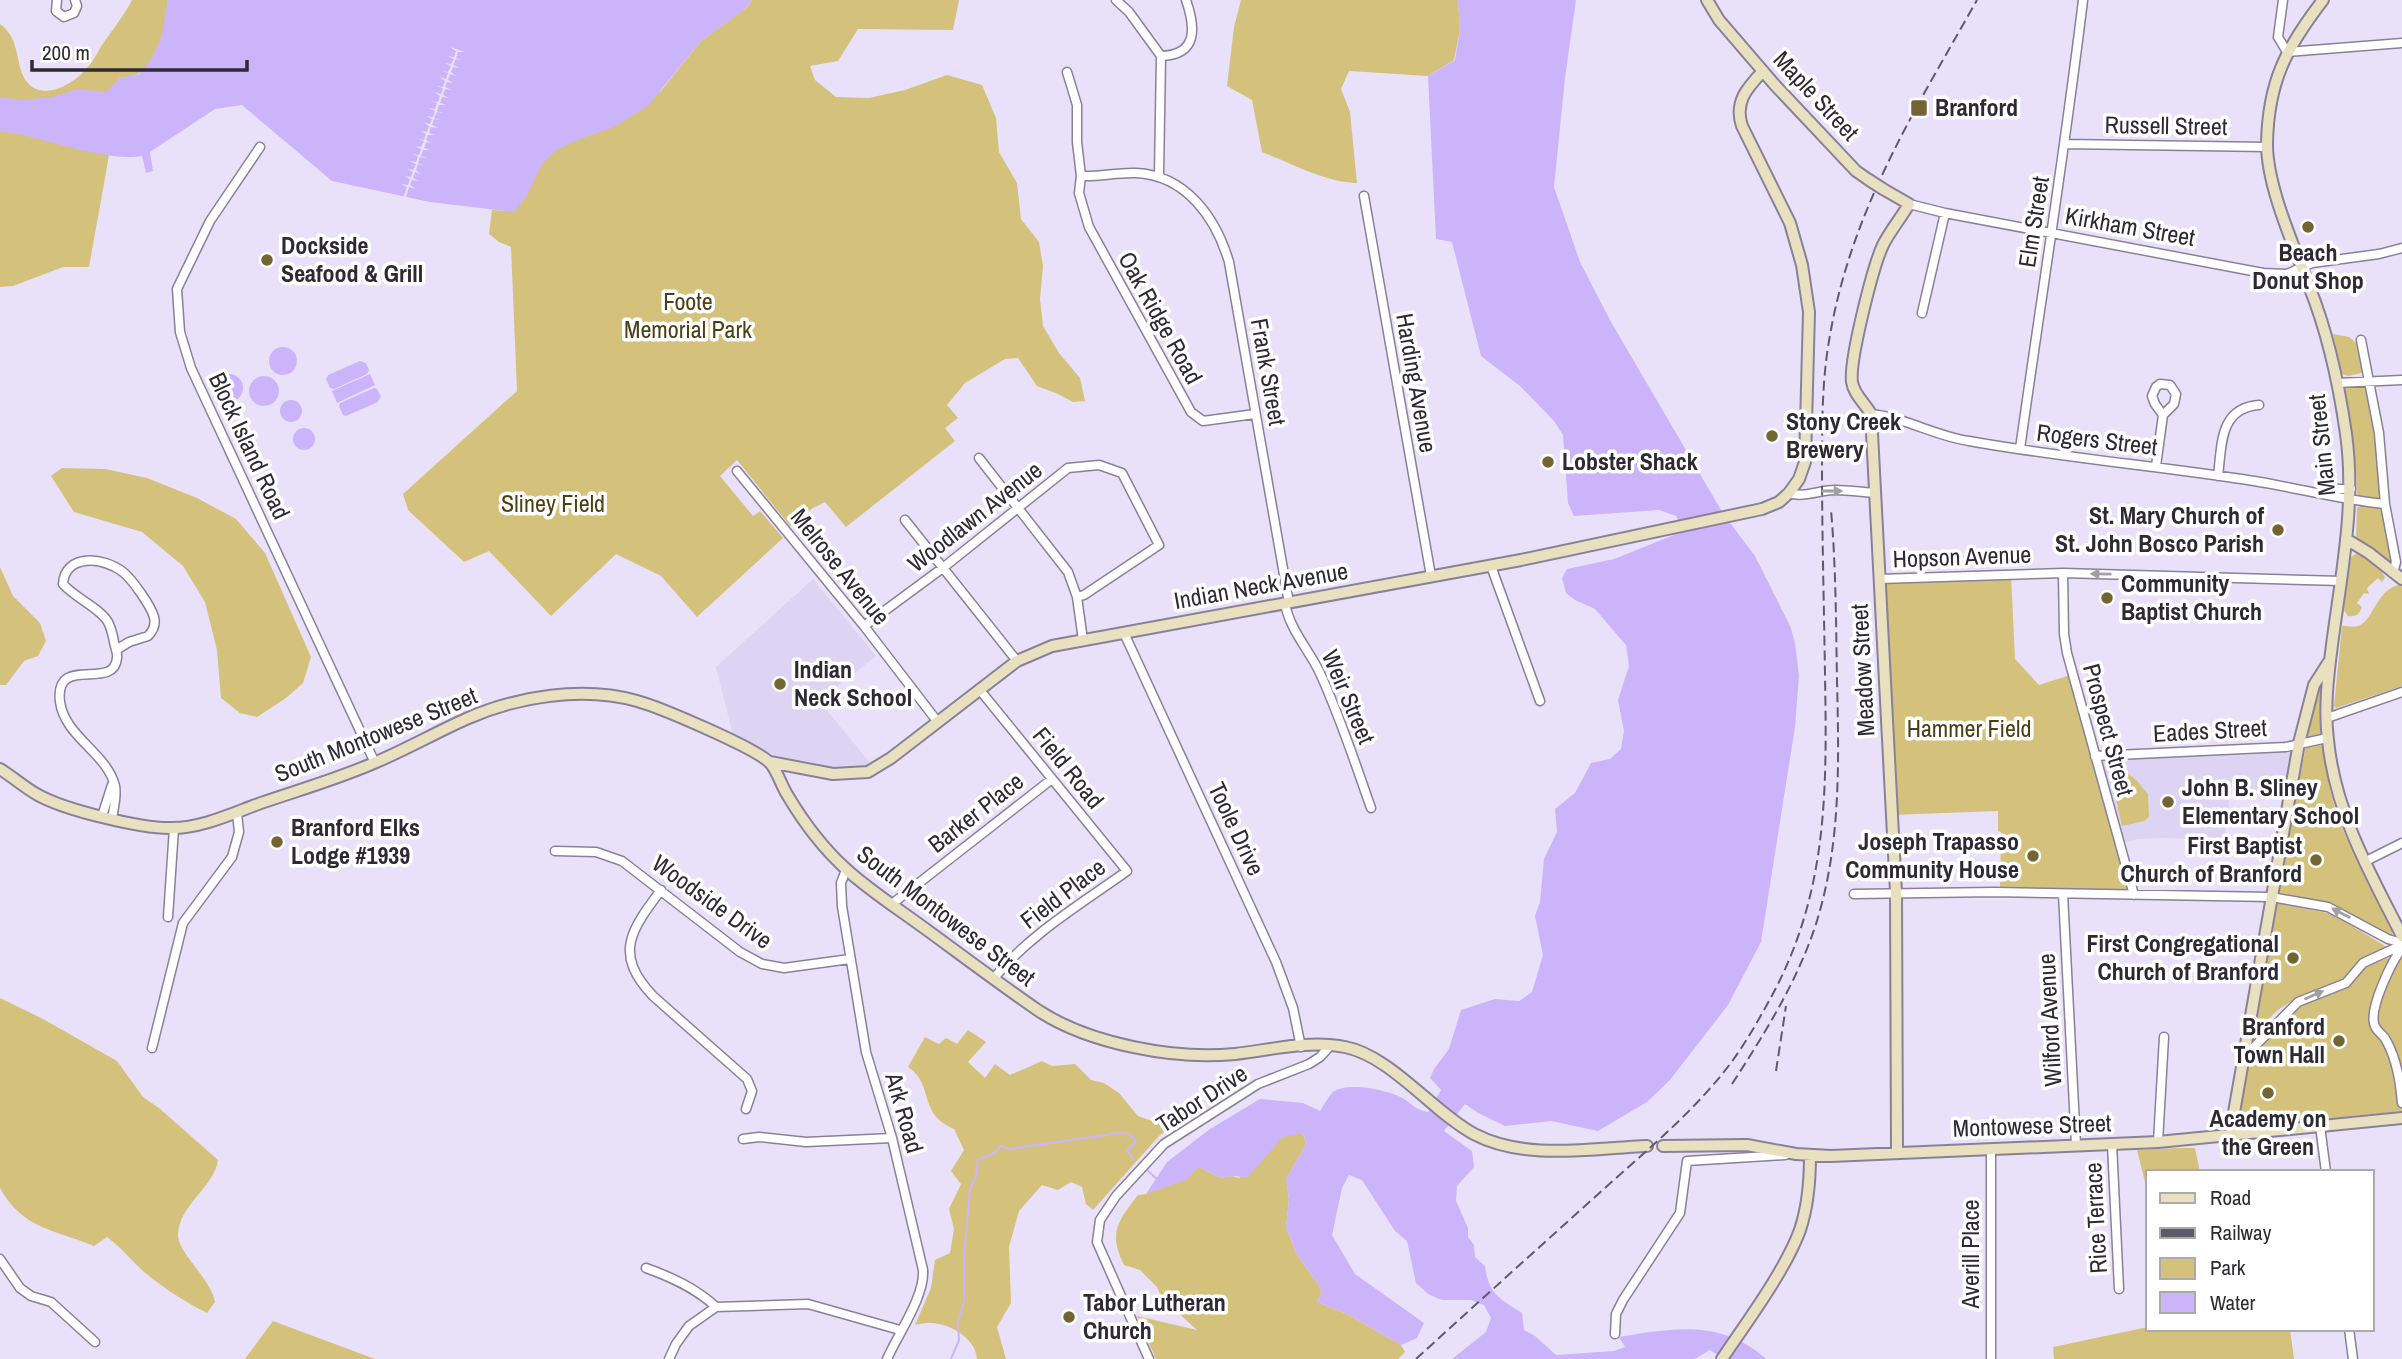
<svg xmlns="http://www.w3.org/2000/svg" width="2402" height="1359" font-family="'Archivo Narrow',sans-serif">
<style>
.built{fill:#ddd4f3}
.green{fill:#d4c17b}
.water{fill:#ccb4fa}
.pier{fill:#e9e1fa}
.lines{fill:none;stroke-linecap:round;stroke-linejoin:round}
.stream{stroke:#ccb4fa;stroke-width:2}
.street-casing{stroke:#888198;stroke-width:11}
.secondary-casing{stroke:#888198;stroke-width:14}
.street{stroke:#fff;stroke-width:8}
.secondary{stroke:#e8e0bf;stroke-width:10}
.rail{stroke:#5e5a67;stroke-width:2;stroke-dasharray:10 5;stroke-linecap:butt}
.secondary-bridge-casing{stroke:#888198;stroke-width:14;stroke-linecap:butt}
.secondary-bridge{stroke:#e8e0bf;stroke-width:10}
.oneway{fill:#a09fa3}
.poi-dot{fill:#736532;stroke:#fff;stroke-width:2.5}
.labels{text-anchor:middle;stroke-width:7;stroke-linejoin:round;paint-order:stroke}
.street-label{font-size:24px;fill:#2d2a33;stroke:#fff}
.poi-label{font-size:24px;font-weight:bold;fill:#2d2a33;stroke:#fff;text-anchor:start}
.park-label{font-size:24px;fill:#4b3f14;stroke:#fff}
</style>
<rect width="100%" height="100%" fill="#e9e1fa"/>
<!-- built -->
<path class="built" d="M813 579 876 656 819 701 872 765 863 768H836L774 755 733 735 716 667Z
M2226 749 2293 752 2285 796 2230 794 2223 847H2197L2196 839 2165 838 2137 839 2120 844 2095 756Z"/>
<!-- green -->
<path class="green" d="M132 0H168C164 25 162 55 141 72 136 76 126 77 119 78L107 167 89 267H63L13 286 0 287V24C22 40 14 66 27 82 43 102 74 84 87 68 93 62 97 53 102 45 112 30 124 16 132 0Z
M752 0H959L953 30 858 29 838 61 810 66 815 80 836 97 869 98 905 90 947 75 982 85 996 118 999 152 1017 183 1021 219 1039 242 1043 266 1040 299 1043 326 1059 353 1080 378 1085 401 1073 402 1058 394 1037 386 1018 358 1005 359 965 383 947 405 958 418 945 428 955 441 846 527 825 502 813 508 790 526 737 460 720 476 753 516 760 511 783 538 697 617 661 576 616 554 551 616 489 551 464 562 408 510 403 494 517 391 511 247 499 242 489 234 492 210 509 211 535 151 661 91 701 41 746 8Z
M1241 0H1458L1460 30 1454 60 1428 76 1349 71 1341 89 1350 112 1357 183C1325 182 1291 163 1262 152L1252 100 1227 86 1234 27Z
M2333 334 2349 337 2359 345 2363 369 2361 373 2348 376 2342 374Z
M2363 385 2369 395 2381 496 2377 500 2358 497 2357 494 2356 466 2344 390 2346 386Z
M62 468 105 469 147 478 197 498 236 519 265 553 311 657 303 683 286 698 257 717 240 713 221 698 217 650 205 602 183 566 142 532 74 512 51 476Z
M2362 505 2381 507 2384 510 2393 562 2391 565 2356 539 2357 508Z
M2361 553 2379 568 2385 577 2382 582 2378 578 2367 588 2369 594 2364 593 2357 603 2362 607C2359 614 2357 617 2348 616L2343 609 2351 557 2355 554Z
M0 567 13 596 40 623 46 641 38 656 24 661 6 685H0Z
M2011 575 2015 659 2039 685 2073 674 2134 895 2000 892 2001 832 1998 831V811L1891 815 1879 579Z
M2398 585 2402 586V686L2336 708 2334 706 2342 626C2346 625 2353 628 2358 626 2374 620 2375 592 2398 585Z
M2321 684 2323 686C2321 742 2323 786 2347 839 2353 853 2361 864 2367 877V882L2388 921 2393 925 2394 931 2391 935 2340 909 2278 894 2277 892 2318 686Z
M2118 765 2137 781 2148 794 2149 817 2144 821 2122 826 2109 768Z
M2278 903 2332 914 2387 947C2368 955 2355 962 2345 981 2324 988 2268 1003 2264 1031L2252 1041 2274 906Z
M2402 956V1111L2251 1126 2243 1122 2238 1114 2247 1060 2299 1006 2347 987 2366 967 2385 959Z
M0 998 43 1019 117 1061 143 1097 159 1108 218 1160C214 1188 178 1205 178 1236 179 1254 211 1279 215 1302L207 1313C185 1302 162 1287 143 1271 131 1260 121 1247 107 1237L94 1246C56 1230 22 1229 0 1188Z
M968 1030 986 1042 968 1062 985 1078 995 1064 1010 1075 1042 1061 1052 1066 1075 1064 1091 1080 1104 1083 1119 1093 1138 1116 1158 1123 1182 1110 1194 1114 1160 1135 1093 1210 1086 1204 1082 1187 1071 1182 1058 1190 1042 1185 1019 1211 1009 1247 1011 1303 997 1327 1006 1359H977C976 1339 951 1324 932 1323 927 1322 920 1324 915 1325L931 1288 935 1260 950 1253 954 1229 949 1209 961 1184 951 1171 964 1150 954 1129C917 1113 935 1085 908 1067L925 1037 939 1044 946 1038 957 1044Z
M1303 1133 1306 1144 1286 1179 1289 1199 1286 1227 1296 1253 1322 1290 1317 1302 1347 1314 1401 1345 1405 1352 1398 1359H1156L1137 1316 1197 1330 1162 1298 1157 1287 1140 1270 1124 1265C1108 1232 1118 1221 1138 1195L1146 1194 1199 1167 1221 1178 1232 1176 1239 1178 1283 1136Z
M2177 1148H2195L2200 1172H2148V1194L2137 1150Z
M273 1321 375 1359H245Z
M2148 1327V1329H2290L2294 1359H2054L2053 1347Z"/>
<!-- water -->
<path class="water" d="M168 0H752L744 10 701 41 648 106 614 127 575 141 557 150 542 164 525 199 514 212 430 202 332 181 242 105 215 109 150 152 153 171 146 173 142 156C101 162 42 136 0 131V97L22 100 52 97 77 89 107 92 119 78 139 74 152 58 161 38Z
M1458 0H1576L1565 78 1554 187 1580 262 1611 322 1724 515 1755 556 1791 628 1795 643 1799 675 1795 727 1761 942 1728 1005 1670 1080 1647 1102 1598 1131 1551 1121 1505 1126 1478 1113 1465 1104 1444 1131 1472 1151 1474 1167 1457 1186 1456 1201 1468 1228V1237L1474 1245 1475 1257 1485 1266C1489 1295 1499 1298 1522 1313L1524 1330 1535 1336 1556 1355 1614 1351 1625 1347 1619 1337C1673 1328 1722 1319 1766 1359H1724L1710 1350 1695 1359H1452L1486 1332 1491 1318 1484 1305 1471 1300H1442L1428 1294 1416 1283 1407 1241 1395 1231 1362 1180 1349 1175 1342 1188 1332 1235 1355 1274 1424 1323 1417 1338 1401 1345 1347 1314 1317 1302 1322 1290 1296 1253 1286 1227 1289 1199 1286 1179 1306 1144 1303 1133 1283 1137 1248 1177 1232 1176 1221 1178 1199 1167 1186 1180 1146 1194 1167 1162 1210 1129 1260 1099 1303 1103 1320 1111C1324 1105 1328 1097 1333 1092 1346 1081 1391 1090 1404 1099 1412 1104 1417 1111 1428 1112L1441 1090 1430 1078 1434 1069 1449 1049 1461 1010 1495 999 1519 1001 1532 992 1543 955 1535 916 1540 902 1544 859 1557 832 1555 809 1575 793 1591 763 1610 759 1621 749 1624 731 1618 700 1629 666 1626 645 1595 609 1575 600 1566 593 1562 578 1567 569 1614 559 1684 531 1676 516 1659 510 1574 516 1568 503 1563 435 1554 421 1520 386 1481 356 1452 242 1436 239 1428 76 1455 60 1460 30Z
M269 361a14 14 0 1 1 28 0a14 14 0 1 1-28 0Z
M360 361 366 363 369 370 367 374 334 389 330 388 326 379 328 375Z
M215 388a14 14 0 1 1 28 0a14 14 0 1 1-28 0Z
M370 374 375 385 337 403 332 391Z
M249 391a15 15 0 1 1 30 0a15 15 0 1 1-30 0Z
M374 388 377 389 381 396 378 402 346 416 343 415 339 406 340 403Z
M280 411a11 11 0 1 1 22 0a11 11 0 1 1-22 0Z
M293 439a11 11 0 1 1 22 0a11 11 0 1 1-22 0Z"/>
<!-- pier -->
<path class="pier" d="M450 47 465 52H458L456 58 462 60 456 59 453 65 460 68 453 67 451 72 456 76 450 74 448 80 454 83 447 82 445 87 452 90 445 89 443 95 449 98 442 97 440 103 446 105H439L437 111 443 113 437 112 434 118 441 120 434 119 432 125 438 128 431 127 429 133 435 135H428L426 140 432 143 426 142 424 148 430 150H423L421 156 427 158 420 157 418 163 424 166 418 164 416 170 421 174 415 172 413 178 419 181 412 180 410 185 416 189 409 187 405 201H402L407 187 401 184 408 185 410 179 404 176 411 177 413 172 407 169 413 170 416 164 409 161 416 162 418 156 412 154 419 155 421 149 415 146 421 147 424 141 417 139 424 140 426 134 420 131 427 132 429 126 423 122 430 124 432 119 426 116 433 117 435 111 428 108 435 109 437 103 431 101 438 102 440 96 434 92 441 94 443 88 436 86 443 87 445 81 439 77 446 79 448 73 442 71 448 72 451 66 445 63 451 64 454 59 447 56 454 57 456 51Z"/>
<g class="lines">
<!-- stream -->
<path class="stream" d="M1148 1171 1158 1180
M951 1359 959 1340 958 1322 964 1301V1256L970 1190 976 1176 978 1160 996 1152 1000 1146 1010 1149 1119 1133 1129 1134 1136 1141 1127 1151 1135 1161"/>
<defs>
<path id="street" d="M57 0 56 11 64 17 74 13 77 6 75 0
M1116 0 1129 12 1161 56 1159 175
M2283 0 2278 37 2287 52 2402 43
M1161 56C1199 55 1195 26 1186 0
M1067 72 1077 105V142L1081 176C1100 177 1118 172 1136 173 1186 175 1216 218 1229 262L1289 603
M2065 144 2267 147
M260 147 210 221 177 289 180 332 191 368 375 763
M1081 176 1079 193 1089 227 1191 412 1203 421 1255 414
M1364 196 1431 576
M1909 204 1945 213 2263 273 2287 274 2312 263 2379 254 2402 248
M1922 313 1945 213
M2361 340 2379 433 2385 504 2396 562 2393 573
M2337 383 2402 380
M1871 414C1904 417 1935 436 1969 441 2063 458 2159 466 2254 481 2298 488 2341 500 2385 504
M2020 449C2041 299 2065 150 2083 0
M979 458 1068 572 1077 597 1083 640
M2156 466 2163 415 2155 404 2152 396 2156 387 2160 384 2170 385 2176 394 2174 404 2163 415
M737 471 864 626 937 721
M2218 476C2222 445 2219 408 2259 405
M2321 492 2330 489H2351
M1789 493C1803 498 1820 490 1835 490 1848 490 1862 492 1876 493
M905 520 1017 661
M1491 566 1540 701
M2063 573 2064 634 2067 653 2134 895
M1879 579 2063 573 2341 581
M1285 603C1289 628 1308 649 1319 671 1340 716 1355 763 1371 808
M864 626 944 567 1068 468 1099 465 1122 473 1159 545 1084 595 1077 597
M1124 633 1276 962 1293 1008 1301 1047
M979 689 1127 871C1081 904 1030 934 994 978
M2327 718 2402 692
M2095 756 2286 747 2327 738
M102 816 112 785
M112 818C114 808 117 796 115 786 107 753 65 737 60 702 54 653 114 692 117 658 118 654 115 647 114 642 113 636 111 628 108 622 100 608 75 598 63 584 65 553 104 557 123 572 132 579 151 606 154 617 156 625 153 631 148 636L129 642 116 650
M555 851 596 852 622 861 740 952 762 964 784 968 850 959
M2364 862 2402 843
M846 870 841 883 842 906 866 1052 892 1138 923 1270C925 1296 898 1334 887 1359
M661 890C631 930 613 954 653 996L747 1079 752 1091 746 1109
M1854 894 1995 892 2271 897 2328 907 2388 939 2402 943
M2063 894 2076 1145
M892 904 1052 779
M168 917 174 828
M2402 948C2392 961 2370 1006 2374 1023 2375 1031 2383 1034 2386 1040 2397 1060 2400 1081 2402 1103
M152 1048 183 923 232 857 239 832 237 813
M2244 1053 2254 1047 2298 1002 2346 983 2363 963 2402 945
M2320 1126 2326 1172
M743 1139 759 1137 806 1142 892 1138
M2158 1142 2164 1037
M2112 1144 2119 1289
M0 1259 20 1288 31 1296 51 1302 95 1342
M646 1268C671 1277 696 1288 716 1307
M2349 1329 2353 1359
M1615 1334 1616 1314 1623 1300 1680 1213 1687 1161 1785 1155
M669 1359 676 1344 689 1326 716 1307 808 1304 900 1330
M1149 1359 1097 1242 1100 1220 1116 1196 1164 1144 1258 1084 1309 1064 1320 1057 1330 1046
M1991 1359V1149"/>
<path id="secondary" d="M1707 0 1719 20 1774 84 1856 171 1869 180
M2323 0C2286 48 2268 82 2267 144 2267 187 2294 246 2309 286 2328 333 2339 385 2346 434 2356 505 2341 575 2332 645 2328 675 2324 709 2328 740 2335 812 2370 873 2402 936
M1883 189 1909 204C1901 218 1890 231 1883 245 1873 266 1849 361 1852 382 1854 395 1865 403 1871 414L1896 892 1897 1152
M2346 539 2369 553 2402 579
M770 762 833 774 868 772 891 758 1017 661 1052 646 1521 560 1762 509 1779 502 1789 493 1799 479 1805 462 1809 312 1802 265 1790 223 1742 126C1734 102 1747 88 1763 71
M0 769C13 777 25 788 38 795 65 810 142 829 172 828 202 828 233 813 261 803 299 790 337 779 374 763 405 750 435 733 466 719 518 696 583 686 637 701 659 707 759 749 771 764 778 773 782 787 788 796 804 823 823 848 846 869 870 891 900 910 927 930 964 957 1001 985 1039 1011 1090 1044 1175 1060 1235 1054 1270 1050 1309 1040 1345 1047 1391 1056 1433 1112 1474 1134 1525 1161 1592 1148 1647 1146
M2230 1135 2299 743 2314 685 2330 660
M1663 1146 1747 1145 1796 1154 1831 1156 2158 1142 2402 1118
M1722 1359C1746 1323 1785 1271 1800 1230 1808 1206 1810 1181 1810 1156"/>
</defs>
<!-- street casing -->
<use href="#street" class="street-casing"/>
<!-- secondary casing -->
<use href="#secondary" class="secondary-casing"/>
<!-- street -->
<use href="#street" class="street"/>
<!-- secondary -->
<use href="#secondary" class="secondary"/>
<!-- rail -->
<path class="rail" d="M1776 1071 1786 1006
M1732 1084C1765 1033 1797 982 1816 924 1841 845 1839 763 1837 681 1836 624 1836 567 1831 510
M1416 1359C1475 1305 1535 1251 1595 1197 1642 1154 1695 1112 1733 1060 1746 1042 1758 1021 1769 1001 1828 895 1827 792 1825 675 1824 605 1822 535 1822 465 1822 423 1822 382 1829 341 1850 212 1914 112 1977 0"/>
<defs>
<path id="secondary-bridge" d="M1869 180 1883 189"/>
</defs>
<!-- secondary-bridge casing -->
<use href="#secondary-bridge" class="secondary-bridge-casing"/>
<!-- secondary-bridge -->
<use href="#secondary-bridge" class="secondary-bridge"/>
</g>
<!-- one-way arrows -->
<defs><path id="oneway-solid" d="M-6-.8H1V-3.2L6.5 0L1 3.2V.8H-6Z" transform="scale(1.75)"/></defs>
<g class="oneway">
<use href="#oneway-solid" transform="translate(1832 491)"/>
<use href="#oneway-solid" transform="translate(2101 574) rotate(-179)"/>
<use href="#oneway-solid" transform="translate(2341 913) rotate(-153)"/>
<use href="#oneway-solid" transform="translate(2314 995) rotate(-24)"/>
</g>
<!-- markers -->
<g class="poi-dot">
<rect x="1910" y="99" width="18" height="18" rx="3.5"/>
<circle cx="2308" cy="227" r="7"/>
<circle cx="267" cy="260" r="7"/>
<circle cx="1772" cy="436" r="7"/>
<circle cx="1548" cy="462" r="7"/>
<circle cx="2278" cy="530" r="7"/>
<circle cx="2107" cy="598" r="7"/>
<circle cx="780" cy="684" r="7"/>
<circle cx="2168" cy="802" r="7"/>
<circle cx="277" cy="842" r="7"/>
<circle cx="2033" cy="856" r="7"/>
<circle cx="2316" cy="860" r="7"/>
<circle cx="2293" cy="958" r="7"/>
<circle cx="2339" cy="1041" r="7"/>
<circle cx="2268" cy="1093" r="7"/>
<circle cx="1069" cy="1317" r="7"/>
</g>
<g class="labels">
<!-- street labels -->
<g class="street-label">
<text transform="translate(1816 96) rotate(47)" y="8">Maple Street</text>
<text transform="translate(2166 126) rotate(1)" y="8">Russell Street</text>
<text transform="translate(2034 222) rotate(-81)" y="8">Elm Street</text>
<text transform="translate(2130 227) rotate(10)" y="8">Kirkham Street</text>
<text transform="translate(1160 318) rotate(61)" y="8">Oak Ridge Road</text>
<text transform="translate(1268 372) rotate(80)" y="8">Frank Street</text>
<text transform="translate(1416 383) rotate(80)" y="8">Harding Avenue</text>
<text transform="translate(2097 440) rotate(7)" y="8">Rogers Street</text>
<text transform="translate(2322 445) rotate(-96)" y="8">Main Street</text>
<text transform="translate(249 446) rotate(65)" y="8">Block Island Road</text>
<text transform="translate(975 517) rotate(-38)" y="8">Woodlawn Avenue</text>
<text transform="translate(1962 557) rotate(-2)" y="8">Hopson Avenue</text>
<text transform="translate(840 567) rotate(51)" y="8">Melrose Avenue</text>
<text transform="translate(1261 586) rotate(-10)" y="8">Indian Neck Avenue</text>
<text transform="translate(1863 670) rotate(-93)" y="8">Meadow Street</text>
<text transform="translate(1348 697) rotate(67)" y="8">Weir Street</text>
<text transform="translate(2108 730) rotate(75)" y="8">Prospect Street</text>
<text transform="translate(2210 731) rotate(-3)" y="8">Eades Street</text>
<text transform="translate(376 735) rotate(-22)" y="8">South Montowese Street</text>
<text transform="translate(1068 768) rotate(51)" y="8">Field Road</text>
<text transform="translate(976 813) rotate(-38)" y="8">Barker Place</text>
<text transform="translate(1236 829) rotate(65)" y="8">Toole Drive</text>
<text transform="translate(1063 894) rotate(-37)" y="8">Field Place</text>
<text transform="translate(712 902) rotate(36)" y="8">Woodside Drive</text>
<text transform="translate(946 916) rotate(37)" y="8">South Montowese Street</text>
<text transform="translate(2050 1020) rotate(-93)" y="8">Wilford Avenue</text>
<text transform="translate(1202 1099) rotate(-33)" y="8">Tabor Drive</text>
<text transform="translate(904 1113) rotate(74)" y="8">Ark Road</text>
<text transform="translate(2032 1126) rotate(-2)" y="8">Montowese Street</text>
<text transform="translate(2096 1218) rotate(-93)" y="8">Rice Terrace</text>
<text transform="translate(1971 1254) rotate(-90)" y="8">Averill Place</text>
</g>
<!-- poi labels -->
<g class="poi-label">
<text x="1935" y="116">Branford</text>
<text x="281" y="254">Dockside<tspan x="281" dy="28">Seafood &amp; Grill</tspan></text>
<text x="2308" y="261" text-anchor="middle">Beach<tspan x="2308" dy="28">Donut Shop</tspan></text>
<text x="1786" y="430">Stony Creek<tspan x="1786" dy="28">Brewery</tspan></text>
<text x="1562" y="470">Lobster Shack</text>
<text x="2264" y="524" text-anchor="end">St. Mary Church of<tspan x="2264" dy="28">St. John Bosco Parish</tspan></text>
<text x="2121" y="592">Community<tspan x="2121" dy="28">Baptist Church</tspan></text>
<text x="794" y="678">Indian<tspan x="794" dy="28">Neck School</tspan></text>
<text x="2182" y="796">John B. Sliney<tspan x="2182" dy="28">Elementary School</tspan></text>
<text x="291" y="836">Branford Elks<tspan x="291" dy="28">Lodge #1939</tspan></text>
<text x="2019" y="850" text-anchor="end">Joseph Trapasso<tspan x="2019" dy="28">Community House</tspan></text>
<text x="2302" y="854" text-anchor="end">First Baptist<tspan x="2302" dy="28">Church of Branford</tspan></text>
<text x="2279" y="952" text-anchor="end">First Congregational<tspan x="2279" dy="28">Church of Branford</tspan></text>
<text x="2325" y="1035" text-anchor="end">Branford<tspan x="2325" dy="28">Town Hall</tspan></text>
<text x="2268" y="1127" text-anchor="middle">Academy on<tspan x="2268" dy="28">the Green</tspan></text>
<text x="1083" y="1311">Tabor Lutheran<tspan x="1083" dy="28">Church</tspan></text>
</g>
<!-- park labels -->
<g class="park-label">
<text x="688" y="310">Foote<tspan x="688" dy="28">Memorial Park</tspan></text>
<text x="553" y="512">Sliney Field</text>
<text x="1969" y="737">Hammer Field</text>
</g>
</g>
<!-- legend -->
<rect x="2146" y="1170" width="228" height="161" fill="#ffffff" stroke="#abaaad" stroke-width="2"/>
<rect x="2160" y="1193" width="35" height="10" fill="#e8e0bf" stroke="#abaaad" stroke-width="2"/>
<text x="2210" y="1205" font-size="21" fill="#2d2a33">Road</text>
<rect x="2160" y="1228" width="35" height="10" fill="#5e5a67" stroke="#abaaad" stroke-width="2"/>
<text x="2210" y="1240" font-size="21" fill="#2d2a33">Railway</text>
<rect x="2160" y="1258" width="35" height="21" fill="#d4c17b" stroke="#abaaad" stroke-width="2"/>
<text x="2210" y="1275" font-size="21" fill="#2d2a33">Park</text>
<rect x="2160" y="1292" width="35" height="21" fill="#ccb4fa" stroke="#abaaad" stroke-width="2"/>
<text x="2210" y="1310" font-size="21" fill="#2d2a33">Water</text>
<!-- scale -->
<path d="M32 60v10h215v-10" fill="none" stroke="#2d2a33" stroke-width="3.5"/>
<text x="42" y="60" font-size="21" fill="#2d2a33" stroke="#ffffff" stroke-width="5" paint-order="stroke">200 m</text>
</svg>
